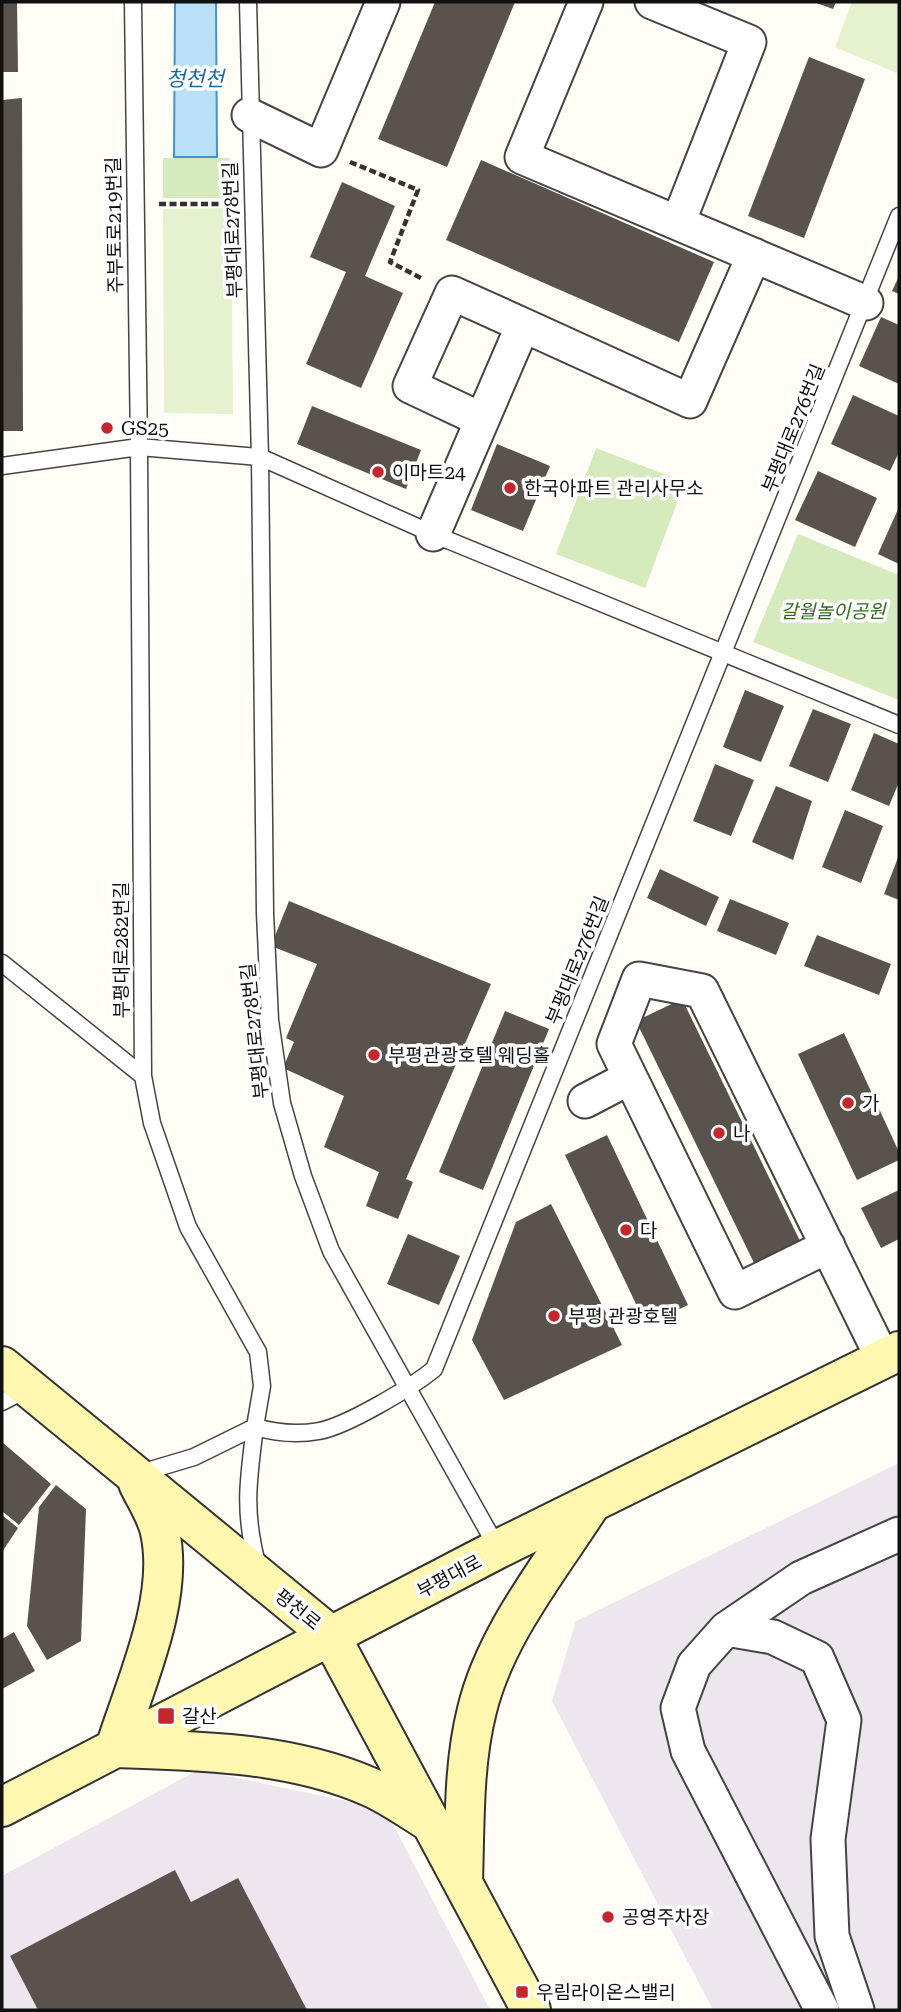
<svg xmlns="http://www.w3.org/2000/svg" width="901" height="2012" font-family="'Roboto Serif','Noto Sans KR',serif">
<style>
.industrial{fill:#eee6ef}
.green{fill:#d5ebbd}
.pitch{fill:#e6f2cf}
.water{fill:#b9e0f7;stroke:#3f96cf;stroke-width:2}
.building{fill:#5a524d}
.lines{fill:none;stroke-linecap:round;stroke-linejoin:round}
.lane-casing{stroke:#444;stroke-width:19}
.street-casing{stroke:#444;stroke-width:37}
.secondary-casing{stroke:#333;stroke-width:42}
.path{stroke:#333;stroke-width:4.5;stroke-dasharray:7 3.5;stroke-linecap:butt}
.lane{stroke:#fff;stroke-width:16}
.street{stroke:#fff;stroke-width:33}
.secondary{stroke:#fff6b0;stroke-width:38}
.poi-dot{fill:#c4262e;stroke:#fff;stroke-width:2.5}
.labels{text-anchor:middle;stroke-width:7;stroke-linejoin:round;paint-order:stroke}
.street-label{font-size:19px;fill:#111;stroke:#fff}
.poi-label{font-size:19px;fill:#111;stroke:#fff;text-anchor:start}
.park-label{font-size:19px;font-style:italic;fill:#2f6b1f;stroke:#fff}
.water-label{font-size:21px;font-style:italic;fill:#1768a6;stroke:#fff}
</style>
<rect width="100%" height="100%" fill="#fffdf5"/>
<!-- industrial -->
<path class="industrial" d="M899 1463V2010H713L552 1701 576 1621Z
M198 1770 385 1809 490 2010H2V1876Z"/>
<!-- green -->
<path class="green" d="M163 158H230L231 198H163Z
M596 448 685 482 645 588 556 554Z
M798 534 899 575V700L753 642Z"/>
<!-- pitch -->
<path class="pitch" d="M852 2H899V74L835 47Z
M231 208 233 414 164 413 163 209Z"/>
<!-- water -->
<path class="water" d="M175 2H216L217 157H174Z"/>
<!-- building -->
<path class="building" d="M2 2H17L18 72H2Z
M435 2H515L447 167 378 139Z
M814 2H836L833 9Z
M809 57 865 79 804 238 748 216Z
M22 98 23 431H2V100Z
M481 160 714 262 679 342 446 240Z
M342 182 395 206 365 276 403 293 361 388 306 364 346 272 310 257Z
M899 276V294L892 291Z
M881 317 899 325V384L859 366Z
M853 395 899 416V452L890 471 831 444Z
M312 406 421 450 406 489 297 444Z
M497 444 550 466 523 531 471 510Z
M818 471 877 498 855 547 795 520Z
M899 507V564L878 554Z
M745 690 784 706 761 762 723 747Z
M813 709 851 724 828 782 789 766Z
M874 733 899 744V782L889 806 851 790Z
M715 764 754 780 731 836 693 821Z
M776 786 812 801 793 860 752 842Z
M845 810 883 826 861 883 822 867Z
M899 855V900L884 894Z
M660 869 719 897 706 926 647 898Z
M730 899 789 923 776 955 717 931Z
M289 901 491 984 406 1179 413 1182 398 1219 366 1206 379 1172 324 1147 344 1096 283 1068 294 1042 286 1038 317 964 271 946Z
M817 935 891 964 879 995 804 966Z
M682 999 802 1245 756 1267 636 1021Z
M505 1011 549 1029 483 1190 439 1172Z
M844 1033 899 1152V1160L857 1180 798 1054Z
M607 1135 688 1305 646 1325 565 1155Z
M899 1190V1239L881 1248 861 1208Z
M551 1204 622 1345 504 1400 472 1340 516 1222Z
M408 1234 460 1256 439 1305 387 1284Z
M2 1442 51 1484 19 1525 2 1511Z
M56 1485 86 1509 81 1641 47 1660 27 1626 39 1507Z
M2 1515 18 1528 2 1552Z
M14 1632 35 1671 2 1689V1639Z
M175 1870 191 1902 238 1878 307 2010H38L10 1956Z"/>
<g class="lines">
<defs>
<path id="lane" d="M133 2 139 447 143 1076 152 1123 188 1227 258 1352 262 1386 255 1427C276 1433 297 1435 319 1431 347 1426 412 1387 434 1369L899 216
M248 2 260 457 265 913 270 1020 282 1103 303 1176 331 1251 498 1549
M2 466 139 447 260 457 433 534 899 725
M2 963 143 1076
M2 1402 27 1389
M137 1474 194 1457 255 1427C248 1481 243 1513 258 1567"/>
<path id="street" d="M586 2 522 157 866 303
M652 2 749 42 678 223
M249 115 321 150 383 2
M480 419 410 386 452 293 523 325
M433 534 523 325 690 401 754 255
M585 1101 629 1078
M828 1246 735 1292 614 1044 639 979 702 991 883 1359
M726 1629 773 1637 817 1658 844 1720 828 1839 832 1936 857 2010
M822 2010 688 1751 678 1708 694 1665 726 1629 801 1578 899 1534"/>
<path id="secondary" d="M2 1366 330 1635 531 2010
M138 1483C145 1498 157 1516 160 1532 175 1599 135 1684 115 1748 200 1751 290 1752 370 1787 391 1796 411 1811 431 1823
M2 1807 498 1549 899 1351
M463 1881C465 1824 463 1765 477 1710 495 1635 550 1568 591 1504"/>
</defs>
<!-- lane casing -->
<use href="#lane" class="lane-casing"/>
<!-- street casing -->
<use href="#street" class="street-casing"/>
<!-- secondary casing -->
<use href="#secondary" class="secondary-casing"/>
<!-- path -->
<path class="path" d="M350 162 418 190 390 262 423 279
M159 204H230"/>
<!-- lane -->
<use href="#lane" class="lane"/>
<!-- street -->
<use href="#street" class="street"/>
<!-- secondary -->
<use href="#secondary" class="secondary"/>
</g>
<!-- markers -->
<g class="poi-dot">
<circle cx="107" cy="428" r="7"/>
<circle cx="378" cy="472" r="7"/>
<circle cx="510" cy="488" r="7"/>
<circle cx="374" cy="1055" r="7"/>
<circle cx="848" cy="1103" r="7"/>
<circle cx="719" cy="1133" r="7"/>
<circle cx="626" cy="1230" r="7"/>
<circle cx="554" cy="1316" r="7"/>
<rect x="157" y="1707" width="18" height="18" rx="3.5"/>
<circle cx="608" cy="1917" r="7"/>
<rect x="515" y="1985" width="14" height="14" rx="3.5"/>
</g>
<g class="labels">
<!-- street labels -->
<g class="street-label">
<text transform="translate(114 225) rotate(-91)" y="7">주부토로219번길</text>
<text transform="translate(232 230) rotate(-92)" y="7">부평대로278번길</text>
<text transform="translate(793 428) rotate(-68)" y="7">부평대로276번길</text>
<text transform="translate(121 950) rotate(-90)" y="7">부평대로282번길</text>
<text transform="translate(577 960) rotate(-68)" y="7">부평대로276번길</text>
<text transform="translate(254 1031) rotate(-96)" y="7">부평대로278번길</text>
<text transform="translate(449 1576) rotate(-28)" y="7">부평대로</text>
<text transform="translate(298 1609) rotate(39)" y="7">평천로</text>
</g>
<!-- poi labels -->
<g class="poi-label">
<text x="121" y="435">GS25</text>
<text x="392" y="479">이마트24</text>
<text x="524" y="495">한국아파트 관리사무소</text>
<text x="388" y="1062">부평관광호텔 웨딩홀</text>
<text x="862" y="1110">가</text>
<text x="733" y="1140">나</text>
<text x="640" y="1237">다</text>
<text x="568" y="1323">부평 관광호텔</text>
<text x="182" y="1723">갈산</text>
<text x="622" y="1924">공영주차장</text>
<text x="536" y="1999">우림라이온스밸리</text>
</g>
<!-- park labels -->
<g class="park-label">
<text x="833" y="618">갈월놀이공원</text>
</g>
<!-- water labels -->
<g class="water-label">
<text x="195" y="86">청천천</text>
</g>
</g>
<!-- border -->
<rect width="901" height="2012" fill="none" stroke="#111111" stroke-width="7"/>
</svg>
